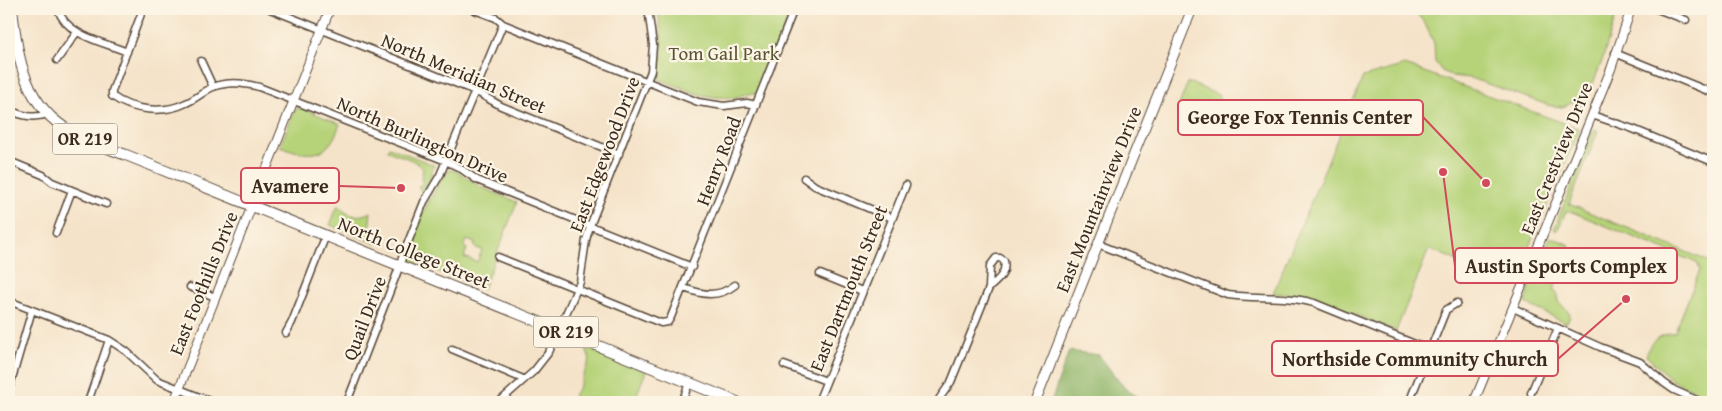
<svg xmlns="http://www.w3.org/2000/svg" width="1722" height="411" font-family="'Gentium Book Plus',serif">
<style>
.green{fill:#b6d379;stroke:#787e4c;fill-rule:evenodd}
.forest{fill:#90b569;stroke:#667044}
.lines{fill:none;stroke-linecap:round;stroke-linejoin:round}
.minor-casing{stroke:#574638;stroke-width:9}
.tertiary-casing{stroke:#574638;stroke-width:10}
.secondary-casing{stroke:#574638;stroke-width:11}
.primary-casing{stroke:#574638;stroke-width:12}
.minor{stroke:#fff;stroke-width:6}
.tertiary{stroke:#fff;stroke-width:8}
.secondary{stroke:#fff;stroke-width:9}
.primary{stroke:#fff;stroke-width:10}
.labels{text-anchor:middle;stroke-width:4.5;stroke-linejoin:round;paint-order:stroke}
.shield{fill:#fcf5e5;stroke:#75675a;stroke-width:1}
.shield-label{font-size:18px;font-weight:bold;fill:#3b2a1e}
.park-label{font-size:19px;fill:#5a5435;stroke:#fcf5e5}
.street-label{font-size:19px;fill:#3b2a1e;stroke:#fcf5e5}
.leader{fill:none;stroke:#d1495b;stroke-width:2}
.callout-dot{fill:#d1495b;stroke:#fcf5e5;stroke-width:2}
.callout{fill:#fcf5e5;stroke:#d1495b;stroke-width:2}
.callout-label{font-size:20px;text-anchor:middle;font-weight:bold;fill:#3b2a1e}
</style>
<rect width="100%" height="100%" fill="#fcf5e5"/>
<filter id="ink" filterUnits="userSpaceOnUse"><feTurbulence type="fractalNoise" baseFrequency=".02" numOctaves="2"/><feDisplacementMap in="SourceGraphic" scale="10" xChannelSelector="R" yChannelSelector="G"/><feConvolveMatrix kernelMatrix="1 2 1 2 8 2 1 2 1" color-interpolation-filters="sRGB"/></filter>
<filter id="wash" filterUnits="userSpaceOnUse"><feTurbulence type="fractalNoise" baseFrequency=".0096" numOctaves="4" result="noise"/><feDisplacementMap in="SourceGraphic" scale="20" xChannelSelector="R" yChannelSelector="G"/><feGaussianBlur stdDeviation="1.12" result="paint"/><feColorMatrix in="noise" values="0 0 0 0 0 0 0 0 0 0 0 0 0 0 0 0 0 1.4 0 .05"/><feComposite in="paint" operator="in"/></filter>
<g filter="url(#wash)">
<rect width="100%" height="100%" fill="#f5e3c9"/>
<!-- green -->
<path class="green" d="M658 9H792L758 93H750L733 98 714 97 698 94 659 79 662 45Z
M1421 9H1618L1602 61 1584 106 1573 102 1563 107 1551 106 1470 78 1452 76 1442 71 1435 62 1434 43 1425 24 1418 15Z
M1405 65 1580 129 1513 284 1429 249 1396 331 1308 296 1273 293 1363 77Z
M1188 82 1221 96 1210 124 1177 110Z
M298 108H302L340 124C328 159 311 158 280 146L295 110Z
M1594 130 1598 131 1569 204 1713 263V399L1672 380 1646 356C1650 339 1659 336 1675 332L1700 270 1697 263 1567 210 1557 231 1554 229Z
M389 147 434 165 429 181 422 192 418 186 423 184 421 179 423 169C416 159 399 156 388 151Z
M449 170 456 171 481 187 517 202 483 289 409 260 407 257C410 236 435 185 449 170ZM467 240 475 243 474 247 482 250 477 262 464 257 467 249 464 247Z
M338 205C348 217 357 218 371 212L369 231 377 244 330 225Z
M1550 238H1554L1570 245 1553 291 1557 293 1560 304 1570 313 1569 319 1566 323 1525 303 1531 282Z
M585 347 646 371 634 402H605L593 398 591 402H578L573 395 577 391 590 359Z"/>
<!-- forest -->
<path class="forest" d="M1069 351 1099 355C1108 367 1117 380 1127 390 1133 394 1139 396 1143 402H1051Z"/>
</g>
<g filter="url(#ink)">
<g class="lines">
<defs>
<path id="minor" d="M58 9C66 36 104 42 127 52
M143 9 112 91V96C132 111 164 114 186 103 196 99 204 91 213 87 228 81 245 83 259 87L446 161 460 168 477 180 692 267
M270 9 475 91 501 106 619 154
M472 9 496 18 503 24 698 102 724 106 747 103 756 105
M1657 9 1686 20
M1615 53 1713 93
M57 60 77 32
M201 61 213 87
M9 110C23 116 33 119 48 114
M1592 115 1633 129 1713 162
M9 161 43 175 52 182 106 204
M804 178 815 186 892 218
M56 233 72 190
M1098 244 1228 295C1257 299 1286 295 1314 303L1486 373
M498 257 661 323 668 322 671 317 794 9
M820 274 862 291
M190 287 215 297
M684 288C703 295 718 298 735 285
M9 301 109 340 126 351 157 380 212 402
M1513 308 1600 347 1640 362 1664 383 1674 390 1701 402
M286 333 292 322 326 235
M452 349 523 379
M784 365 826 381
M9 389 32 310
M1531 393 1558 328
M88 402 109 340
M347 402 397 273 403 255 424 202 440 175 503 24
M499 402 534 371 549 352 580 282 586 240 590 226 651 71 653 45 648 9
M682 402 689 383
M818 402 906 185
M937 402 951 382 989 288 990 266 996 258H1000L1004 261C1007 273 998 280 989 288
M1412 402V395L1446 310 1457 303"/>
<path id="tertiary" d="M174 402 330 9
M1474 402 1611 69 1631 9"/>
<path id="secondary" d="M1035 402 1192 9"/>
<path id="primary" d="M12 9C18 60 24 106 73 133 90 142 108 148 126 155L737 402"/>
</defs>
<!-- minor casing -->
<use href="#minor" class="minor-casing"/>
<!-- tertiary casing -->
<use href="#tertiary" class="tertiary-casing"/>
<!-- secondary casing -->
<use href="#secondary" class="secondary-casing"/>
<!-- primary casing -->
<use href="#primary" class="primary-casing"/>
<!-- minor -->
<use href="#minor" class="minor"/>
<!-- tertiary -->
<use href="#tertiary" class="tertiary"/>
<!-- secondary -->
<use href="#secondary" class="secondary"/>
<!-- primary -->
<use href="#primary" class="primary"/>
</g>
</g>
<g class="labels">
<!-- shield labels -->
<g class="shield">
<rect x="52.5" y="123.5" width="65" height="31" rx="4"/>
<rect x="533.5" y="316.5" width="65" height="31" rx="4"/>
</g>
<g class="shield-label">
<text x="85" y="145">OR 219</text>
<text x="566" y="338">OR 219</text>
</g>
<!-- park labels -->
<g class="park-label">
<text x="724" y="60">Tom Gail Park</text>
</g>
<!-- street labels -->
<g class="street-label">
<text transform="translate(464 73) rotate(23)" y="7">North Meridian Street</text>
<text transform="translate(423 139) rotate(24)" y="7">North Burlington Drive</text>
<text transform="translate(604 154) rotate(-69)" y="7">East Edgewood Drive</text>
<text transform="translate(1556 158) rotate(-68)" y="7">East Crestview Drive</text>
<text transform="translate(718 161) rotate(-69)" y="7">Henry Road</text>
<text transform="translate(1098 199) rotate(-68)" y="7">East Mountainview Drive</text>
<text transform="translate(414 252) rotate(22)" y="7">North College Street</text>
<text transform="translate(203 283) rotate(-68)" y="7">East Foothills Drive</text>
<text transform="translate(848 288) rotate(-68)" y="7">East Dartmouth Street</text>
<text transform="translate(364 318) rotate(-69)" y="7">Quail Drive</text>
</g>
</g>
<!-- callouts -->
<path class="leader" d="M1486 183L1423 117M401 188L339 186M1443 172L1455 266M1626 299L1558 359"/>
<g class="callout-dot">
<circle cx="1486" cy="183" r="5"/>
<circle cx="401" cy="188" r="5"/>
<circle cx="1443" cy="172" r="5"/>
<circle cx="1626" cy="299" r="5"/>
</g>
<g class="callout">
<rect x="1178" y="100" width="245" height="35" rx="5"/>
<rect x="241" y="168" width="98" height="35" rx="5"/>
<rect x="1455" y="248" width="222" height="35" rx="5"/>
<rect x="1272" y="341" width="286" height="35" rx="5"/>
</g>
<g class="callout-label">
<text x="1300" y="124">George Fox Tennis Center</text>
<text x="290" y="193">Avamere</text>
<text x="1566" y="273">Austin Sports Complex</text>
<text x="1415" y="366">Northside Community Church</text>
</g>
<!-- margin -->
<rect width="1722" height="411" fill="none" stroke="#fcf5e5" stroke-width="30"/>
</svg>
